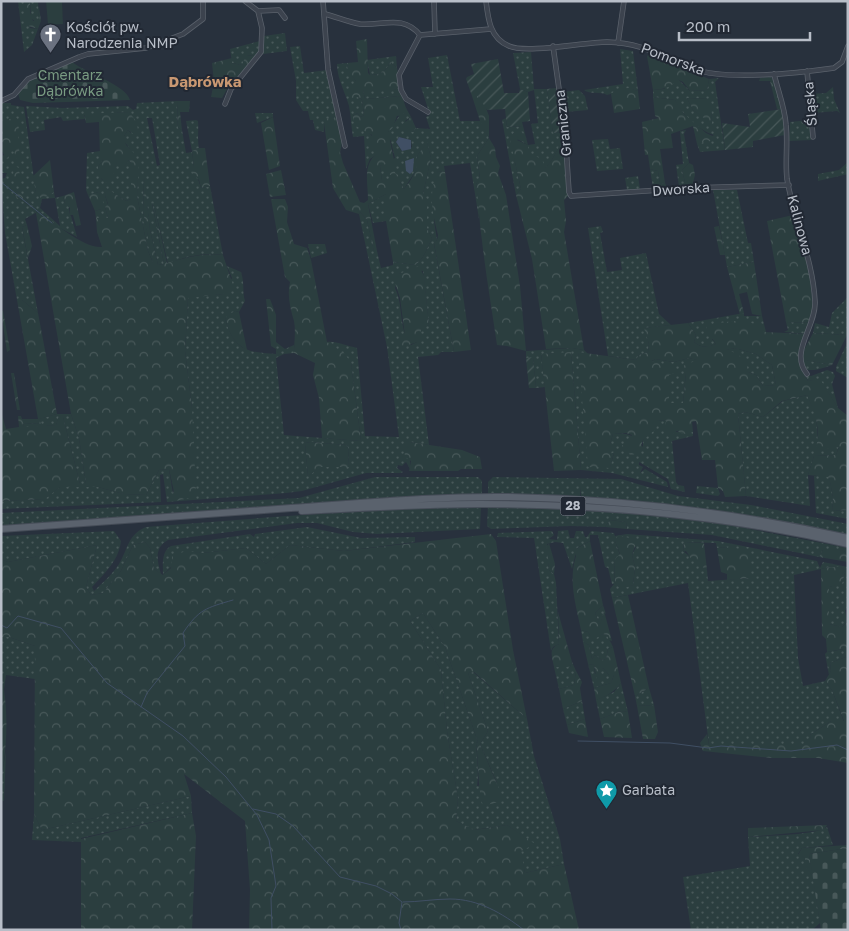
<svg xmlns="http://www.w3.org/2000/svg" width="849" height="931" font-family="'Golos Text',sans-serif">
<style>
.grass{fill:url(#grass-dots);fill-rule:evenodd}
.forest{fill:url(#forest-crowns);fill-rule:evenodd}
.cemetery{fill:url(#cemetery-stones)}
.park{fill:#2b3e3f}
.garden{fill:url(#garden-furrows)}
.water{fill:#404f64}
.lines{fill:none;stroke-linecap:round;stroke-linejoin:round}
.stream{stroke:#404f64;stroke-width:1}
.minor-casing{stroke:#5a616b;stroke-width:5.5}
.primary-casing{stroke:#454c57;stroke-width:8}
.minor{stroke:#3c434e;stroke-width:4}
.primary{stroke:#5a626d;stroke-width:6}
.labels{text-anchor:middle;stroke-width:4;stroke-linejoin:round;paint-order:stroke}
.shield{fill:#212833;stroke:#8b919b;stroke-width:1}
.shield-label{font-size:12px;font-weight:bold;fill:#b8bec8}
.poi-label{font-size:14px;fill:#b8bec8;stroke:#212833;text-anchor:start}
.street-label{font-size:14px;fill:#b8bec8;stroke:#212833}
.park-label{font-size:14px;fill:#799b82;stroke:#212833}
.neighbourhood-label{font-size:15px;font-weight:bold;fill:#c99872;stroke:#212833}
</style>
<defs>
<pattern id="grass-dots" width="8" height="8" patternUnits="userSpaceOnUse" patternTransform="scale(1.25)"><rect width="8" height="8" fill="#2b3e3f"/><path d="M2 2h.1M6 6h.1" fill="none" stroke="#485859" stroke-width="1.8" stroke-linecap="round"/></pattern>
<pattern id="forest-crowns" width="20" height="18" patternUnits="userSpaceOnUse" patternTransform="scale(1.25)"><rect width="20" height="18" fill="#2b3e3f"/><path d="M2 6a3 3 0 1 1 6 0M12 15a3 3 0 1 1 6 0" fill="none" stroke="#485859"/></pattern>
<pattern id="cemetery-stones" width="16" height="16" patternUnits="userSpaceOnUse" patternTransform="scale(1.25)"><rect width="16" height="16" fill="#2b3e3f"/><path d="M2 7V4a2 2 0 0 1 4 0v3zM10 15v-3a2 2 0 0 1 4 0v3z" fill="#485859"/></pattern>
<pattern id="garden-furrows" width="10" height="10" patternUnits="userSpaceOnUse" patternTransform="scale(1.25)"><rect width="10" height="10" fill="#2b3e3f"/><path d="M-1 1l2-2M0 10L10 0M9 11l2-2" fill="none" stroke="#485859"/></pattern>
</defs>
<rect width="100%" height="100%" fill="#28313d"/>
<!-- grass -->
<path class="grass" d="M18 1H24L26 17 30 28 38 29 32 45 24 52Z
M30 1H38L39 19 36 22 31 18Z
M285 33 287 51 263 54 264 36Z
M260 41V52L257 56 247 55 242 65 232 63 230 49Z
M300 46 304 73 327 70 336 114 334 118 324 123V132L315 130 313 120H310L308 111H303L296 100V81L290 47Z
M620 49 633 51 638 91C621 86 621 92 607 95 600 91 590 95 584 90L623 84Z
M531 52 534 89H547L553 133 563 132 565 142 563 141C556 150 553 162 544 169L527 153 528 145 517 139 513 133 515 162 521 189 516 195 502 120 506 118 507 127 523 126 528 145 535 144 531 124 538 123 534 90 528 92 520 89 513 53Z
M447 55 460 121H481L489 138 477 156 480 179 476 184 480 207 479 219 470 163 444 166 445 172 438 171 434 221 437 240 434 244 454 352H441L438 355 418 357 429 445 410 442V469L406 462 402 466 398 465 397 468 403 472 401 473H366L302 491 286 493 167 502 163 474 160 475 161 502 1 509V501L44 499 60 487H98L124 494 146 495 159 470 169 469 173 494 192 408 185 351 188 297 223 294 232 278 227 266 241 272C245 285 242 291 245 301L239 312 235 311 225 319C235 350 245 352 276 354V342L285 349 294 345V353L284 354 276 358 284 435 361 441 351 363 327 342C336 341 347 346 357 348L365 436 399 437 387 347 359 214 360 212 367 220 374 251H377L381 268 393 265V262L415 265C425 258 426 249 432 239L427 228V207L423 194 431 158 427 143 417 156 418 167 404 189 400 182 389 184 382 181 380 166 395 158 388 130C396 123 398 115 406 108L411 117 405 121 413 132 416 128 430 129 426 117 430 115 421 87H433L428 58ZM399 137 411 140 412 147 402 151 396 142ZM412 270 423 271 429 325 421 328 417 342 411 345C398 328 404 306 395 288L399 274ZM311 442 346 445 348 447 349 467H320L308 476 305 443Z
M396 56 397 68 390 62C386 72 380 75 370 75L367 60Z
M347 63 348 70 356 81 354 87 358 97 362 100 364 115 361 117 357 113 353 116 372 136 374 149 379 153 370 159 366 169 364 136 353 137C351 126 351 116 349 106 345 92 337 78 337 64Z
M677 78 690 91 707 90 709 79 719 78 715 82 725 150 700 152 697 144 714 135C700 131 681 114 675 100L653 97V90L664 89ZM687 98 710 99 712 123 693 110Z
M400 87 402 96 365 99 363 90H394Z
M833 87 834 99 840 113 837 111 813 113 811 94 826 93Z
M579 90 585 96 588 110 566 112 562 92Z
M177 101 178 128 182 130 186 153 192 152 194 167 201 188 210 186 223 255C205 252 184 257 168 264L155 209 152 203 164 264 158 265 150 230 144 178 143 211 154 265 148 251 137 196 138 162 135 164 132 152 124 141V136L128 130 131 133 129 112 84 115 85 119 63 121 61 117 44 120 45 130 30 132 26 106 62 108 128 106 133 110 136 109 137 103ZM147 118H152L160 165 157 166Z
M1 103H11V105L24 107 36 193 48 194 54 192 55 198 63 196 65 203 69 205V214L71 216 77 237 58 227 39 211 25 219 27 225 22 227 38 313 22 300H17L5 233 1 179 5 178 7 173H1V150L3 156 12 145 20 162 2 120 3 136 1 139ZM15 190 33 205 32 208 14 195ZM55 198 60 226 40 208 42 199Z
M255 113H273V117L257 123Z
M196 120 198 121C199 130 197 138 199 148L192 151 186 121Z
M809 120 811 140 789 141 790 122Z
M686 130 684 134 689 163 682 170 686 186 679 187 676 165 683 164 680 131Z
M608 139 610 149 620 148 623 169 597 171 592 140Z
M100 151 103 160 98 167 102 180 115 167 117 161 122 168 129 160 131 163V199L126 201 107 189 105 195 108 205 105 207 108 218H96L95 211 101 209 99 192 88 195 86 190 87 153Z
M848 162V174L818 181V174L839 170Z
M650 169 658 171 660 184 665 183 667 188H653Z
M638 176 640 189 627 190 625 178Z
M713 190H737L748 243H751L754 262 727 267Z
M386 194V221L373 223 368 204Z
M601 226 603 232 600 233 607 272 622 270 620 258 646 253 659 314 671 325 645 328 649 344 648 352 639 355 636 360 608 356 588 228Z
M308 244H325L327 253 311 258Z
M848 297V335L813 333 815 323 829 327 832 313Z
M744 313V316H762L766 332 712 339 716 344C708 347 701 348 694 342L696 335 688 323Z
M786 322 810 323 808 334 784 332 788 330Z
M848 341V378L836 371V367Z
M572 348 584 350 588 354 578 353 610 467 614 453 610 455V444L613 434C629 432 633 435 643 447V440L658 420 666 421 674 432H693V436L672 441 676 482 678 485 684 486 685 492 671 489 668 479 639 462V465L643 467 640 473 645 469 667 482 668 487 612 473 581 470 571 353 541 354 545 387 536 388 533 358H526V351Z
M735 348 756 354 772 365 776 385 763 386 756 375 748 372 725 350Z
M804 350 806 360 832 365C815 371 796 377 804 350Z
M689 358 698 360 686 373 683 403 669 404V375L651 362 655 359 674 362Z
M827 370 833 372 835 376 832 384 838 408 820 380 808 381 805 375 811 376Z
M807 395 816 415 818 441 839 446 836 455 814 456 808 475 810 506 746 496 738 414 745 412 763 417 783 401Z
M57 414H71L79 438 86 484H80L63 417H59L56 425 24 428 23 423 40 424 38 419Z
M814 476H829L833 497 832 511 848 510V519L816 513Z
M375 477H478L482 481V495L400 497 272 507 271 504V507L10 526 9 520V526H1V513L299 498Z
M493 477 621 479 678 496 751 505 848 524V535L732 513 581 497V487L580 497 488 495V482Z
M697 486 718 488 720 494 718 496 696 493Z
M488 506 587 510 656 516 729 525 848 548V556L844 551 823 550 819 557 712 535 627 529 626 522 610 520 605 527 571 526 491 529 487 526Z
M440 507H481L480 529 377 534 353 532 317 523H297L168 540C154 548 157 560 161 574L154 569 150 548 145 542 133 545 121 571 103 593 91 595 86 587 97 545 8 562 1 559V536L114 531 121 541C119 560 105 573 92 587L94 591C103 582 112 575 119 564 128 549 128 534 146 527L287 516Z
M307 527 361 538 415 537V542L344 551 290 545 266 564 246 548 203 553 186 552 163 575C163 565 161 551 171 546L250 534 254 537 255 534Z
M568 530 570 538H574L576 531H583L585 537H587L591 531 614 533 615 536 627 534 718 541 817 561 820 568 823 562 848 567V609L845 610 847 622 842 627 829 624V587L842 583 845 572 842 568 830 567 794 575 798 658 803 686 825 681 832 690 844 722 831 721 810 735 812 745H709L688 583 612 598 610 589 614 584H612L608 568 605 567 598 535H590V541L577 548 572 569 563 543 555 542 547 544 549 570 554 574 556 583 559 644 553 647 551 651 534 538 497 537 498 533 552 531 554 535 549 539 557 540 558 531ZM615 541 636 547 632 555 635 567 633 585 621 588 615 583 614 561 620 555ZM684 542 716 543 717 548 728 547 750 578 708 581 707 570 683 551Z
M603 605 606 614 604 612 600 625 595 613Z
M423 613 445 647 478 742 476 743C477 754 479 776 477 786L497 783 480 744 488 731 468 673 473 672 527 719 534 756 560 839 564 864 525 873 520 851 534 844 507 825 474 830 456 821 458 799 447 731 441 670 410 621Z
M581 630 588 632 593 639 603 634 607 635 613 647 608 649 606 659 602 660 595 655 592 659 589 645 583 642Z
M1 637H9L35 646V679L6 675 4 689 1 690Z
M844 649 846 657 830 663 831 671 829 675 825 654 827 652Z
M572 662 576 671 574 685 559 689 554 667H570Z
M588 664 594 665 595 674 603 668 609 675H614L611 683 594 688Z
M621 683 628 712 621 711 600 719 596 700 614 692Z
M649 688 654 705 637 706 635 696Z
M582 701 585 719 567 725 563 709Z
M6 752 4 801 1 800V778Z
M191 796 192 813 81 838V842L32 840 34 814 42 830Z
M827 827 833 845 802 848 798 854 805 858 806 867 813 876 820 923 812 930H691L683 877 750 866 748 837C763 836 818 835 827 827Z"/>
<!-- forest -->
<path class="forest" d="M24 1H30V12L33 21 39 19 38 9 39 7 41 21 38 29 25 25Z
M367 39 368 73 370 75C380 75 386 72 390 62L397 68 400 87 394 90H363L365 99 402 96 406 108 403 115 397 116 392 129 388 131 392 136 390 141 396 169 395 173 403 178 400 182 404 189C413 178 418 169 417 156L427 142 431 158 423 194 427 199V228L432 239C426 249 425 258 415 265L393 262 386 221V194L368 204 377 251 374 252 367 220 360 212 359 214 346 210 333 188 324 123 325 119 334 118 336 114 342 143 340 152 343 163 360 202 364 203 368 200C368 182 362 164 378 153L370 147 372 135C363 130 352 127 353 116L357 113 361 117 364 115 362 100 358 97 351 99 348 95 356 81 348 71 347 63 358 62 356 41ZM386 164V169L390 175 393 174 389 183 382 181 380 166Z
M650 54 709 79 707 90 690 91 683 82 677 79C672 88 663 89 653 90L647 56Z
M246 55 257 56 227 89 222 98 211 97 214 82 212 63 232 58V63L242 65Z
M771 77 774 80 782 109H777L770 81H759L760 78Z
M629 88 638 91 640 109 614 113 611 94 617 89Z
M472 96H478L484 103 489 116V138L495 148 496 157 500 166 498 173 506 195 520 286 526 351 507 346 497 345C492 311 486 276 482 241 479 222 479 203 476 184L480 178 477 156 489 138 480 121Z
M653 97 675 100 684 114 706 133 717 138 715 140 697 144 693 126 671 134 673 148 660 149 665 183 660 184 658 171 650 169 648 155H645L642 122 659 118 655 116Z
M687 98 711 99 712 124 693 110Z
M177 101H190L189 112H180L182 130 178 128Z
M129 112 136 121 139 134 136 136 128 130 124 136 126 145 134 153 135 163 139 161 137 196 148 251 153 263 143 211 144 174 150 230 158 265 164 264 152 202 155 209 167 263C184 258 205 252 223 255L234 288 223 294 188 298 185 351 192 408 196 492 193 497 176 501 169 469 159 470 146 495 124 494 98 487H60L45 499 1 501V411L6 429 19 427 18 416H21L22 419H38L17 300H22L38 313 57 414 39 419 41 424 23 423 24 427 56 425 59 416 63 417 80 484H86L79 438 71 414 36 213 39 211C52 222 85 249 102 247L97 232 96 218H108L105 207 108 204 105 195 106 188 126 201 131 199V163L129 160 122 169 117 162 113 176 106 183 99 176 98 167 103 160 100 156 99 122 86 123 84 114Z
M273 117 280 166 269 170 261 123Z
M411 117 416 128 413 132 405 130 403 124Z
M17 118 20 162 18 163 12 147 7 159 1 150 3 142 1 141 3 136 2 120Z
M522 132 524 136 517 140 528 145V153L542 159 545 168C553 161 557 149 563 140L565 142 569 195 564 200 566 221 564 232 584 350 572 348 546 349 532 259 516 195 521 189 509 135Z
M199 148H205L210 186 201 188 199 180 192 173 194 167 192 151Z
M50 160 54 192 42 199 36 193 33 176Z
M689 163 693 165 695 175 692 186H686L682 170Z
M13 165 19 168 21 188 14 183Z
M281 170 286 195 270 197 266 174Z
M438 171 445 172 471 350 454 352 434 243 437 240 438 235C432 212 428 192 438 171Z
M14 189 33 205 32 208 14 195Z
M74 192 81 225 76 226 73 215H69L70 208 65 203 63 196Z
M99 192 104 204 101 209 95 211 88 195Z
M271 199H285L288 207 287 222 294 244 307 248 311 260 327 342 345 354 351 363 361 441 322 438 319 398 313 375 315 363 294 353C294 343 296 331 294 321 290 308 287 295 290 282L285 277Z
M793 215C809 248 812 285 813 320L811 323 786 322 767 221Z
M27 225 32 246 28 258 22 227Z
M719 226 725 255H720L714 227Z
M754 262 762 316 752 314 747 292 739 294 744 313 740 315 727 267Z
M419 266 424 276 429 325 421 329V341L402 347 398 343 405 336 400 298 393 277 396 273 399 274Z
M266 299H270L276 315V349L271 346Z
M1 311H3L10 350 7 352Z
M235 311 239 312 247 350C233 342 230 334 225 319L228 315Z
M733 321H746L762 327 764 332 808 334C797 351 797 364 808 381L820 379 838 408 848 416V510L832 511 833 497 829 477 808 475 814 456 836 455 839 447 815 451C822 430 815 414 807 395L782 401 763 417 745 412 738 414 746 496 725 497 723 491 718 488 715 460H702L696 421 692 422 693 432 683 434 677 431 674 433 673 437H669L664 431 666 421 658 420 656 429 643 440 639 453 631 455 623 451 622 446 632 435 626 433 613 434 610 444V455L614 452 610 468 588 467 578 352 636 360 639 355 648 352 649 344 644 328 688 323 696 335 694 342C701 348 707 347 716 344L707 331 706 325ZM735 348 756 354 772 365 776 385 763 386 756 375 748 372 746 361 736 353 726 350ZM689 358 697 360 683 366 686 373 683 403H669V375L675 373 676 367 652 361 655 359 674 362Z
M813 333 847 335 832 365 805 360 804 350Z
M571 352 581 470 554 471 541 354Z
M11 373H14L20 410H17Z
M311 442 346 445 348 447 349 467H321L308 476 305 443Z
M410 442 462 450 480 457 482 469H461L458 471H409L411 461 405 457 404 446Z
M610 520 626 522 627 529 605 527Z
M491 534 496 541 513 650 527 719 474 672 468 673 488 731 480 744 503 798 502 801 483 806C477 785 479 765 476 743L478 742 445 647 423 613 410 621 441 670 447 731 458 799 456 821 475 830 507 825 535 844 521 851 525 873 564 864 579 930H249L250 890 245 821 184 774 191 796 42 830 34 814 35 646 9 637H1V559L8 562 97 545 86 587 91 595 103 593 121 571 133 545 145 542 150 548 154 569 163 575 171 568 172 556 186 551 203 553 246 548 266 564 290 545 344 551Z
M618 535 637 540 632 555 635 567 633 585 621 589 615 583 614 560 620 554 615 541Z
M590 541 603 605 595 613 600 624 604 611 612 641 609 640 607 635 603 634 593 640 588 632 581 630C576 605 568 581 576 556L574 550Z
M684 542 704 543 707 570 692 560 686 551 683 552Z
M549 543 555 564 554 574 549 570 546 547Z
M728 547 750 551V578L727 580V574L721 572 717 548Z
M832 549 844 551 848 556V562L819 557 823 550Z
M830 567H842L845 572 842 584 829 587V624L842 627 848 622V763L818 758H772L703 751 700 743 707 734 709 745H811L810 735 831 721H844L832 690 825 681 831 671 830 663 846 657 843 649 827 652 826 639 822 635 821 569Z
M628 595 649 688 635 696 612 598Z
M558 612 572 662 570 667H554C552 656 548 649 559 644Z
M583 642 589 645 592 659 595 655 602 660 606 659 608 649 613 647 621 683C614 692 607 696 596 700L594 688 611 683 614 675H609L603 668 601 671V681H597L594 665 588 664Z
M576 671 582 682 580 688 582 701 563 709 559 689 574 685Z
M4 689C8 719 7 748 1 778V690Z
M654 705 658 732 655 739H643L637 706Z
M621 711 628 712 632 738 604 737 600 719Z
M585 719 588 737 569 733 567 725Z
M192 813 196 836 192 930H81V839Z
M827 825 824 830 748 837V828Z
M848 845V848L809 854 813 876 805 867V858L798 855 802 848Z"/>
<!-- cemetery -->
<path class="cemetery" d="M72 62C86 73 126 85 130 100L33 103 20 100 18 93C27 75 55 70 72 62Z
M848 848V930H821L809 854Z"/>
<!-- park -->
<path class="park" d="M46 1H62L63 24 48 25Z"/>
<!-- garden -->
<path class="garden" d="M498 59 504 93H519L520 89 528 92 530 121 522 122 523 126 507 127 505 109 487 110 478 96H472L466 79 467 77 474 74 471 64Z
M556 88 563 132 553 133 547 89Z
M782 109 785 135 753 141V147L725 150 722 123 750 127 748 114Z
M533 357 536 388H529L526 358Z"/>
<!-- water -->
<path class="water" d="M399 137 411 140V149L402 151 396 142Z
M414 158 413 171 410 174 406 171 405 161Z"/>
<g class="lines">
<!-- stream -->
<path class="stream" d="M1 182 52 223
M1 625 7 628 18 616 61 628 107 683 183 736 226 777 257 815 269 840 276 886 271 898 272 930
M141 707 147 693 185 646 183 633C199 609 206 608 233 600
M578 741 670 743 708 748 721 746 791 751 837 745 848 750
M253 809 276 814 293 826 340 877 376 886 392 894 402 902 399 923 401 930
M403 902C418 902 434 899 450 899 478 899 502 913 524 930"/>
<defs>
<path id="minor" d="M323 1 328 69 345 146
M434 1 435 34
M486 1C488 19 490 38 509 46 527 54 584 42 607 42 646 43 660 57 694 69 726 81 799 73 834 68L842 62 848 46
M258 11 279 10 285 18
M325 14C337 17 348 22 360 24 383 26 403 14 420 35
M420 35 399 75 401 90 406 99 428 112
M420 35 491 29
M618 43 624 1
M553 46 565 132 569 192 571 196 690 188 789 185
M807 71 813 137
M774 74C778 91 785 108 786 125 788 143 785 162 787 179 794 221 813 259 815 302 816 327 789 352 807 374
M1 101 14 95 28 79 79 57 88 54 146 48 183 34 203 19V1
M225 104 231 89 261 52 262 28 258 11 245 1"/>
<path id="primary" d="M302 511C361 508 421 504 480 504 603 504 728 516 848 544
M1 529C98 522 195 515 291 508 364 503 436 496 509 497 623 499 737 513 848 538"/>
</defs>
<!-- minor casing -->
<use href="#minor" class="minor-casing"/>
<!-- primary casing -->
<use href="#primary" class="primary-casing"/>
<!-- minor -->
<use href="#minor" class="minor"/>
<!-- primary -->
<use href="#primary" class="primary"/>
</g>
<!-- icons -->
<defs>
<symbol id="church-pin" viewBox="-11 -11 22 30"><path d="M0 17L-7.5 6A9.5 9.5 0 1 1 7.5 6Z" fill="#6b7280" stroke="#212833"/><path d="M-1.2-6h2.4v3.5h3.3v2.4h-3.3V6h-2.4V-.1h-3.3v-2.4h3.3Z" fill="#fff"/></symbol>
<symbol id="sight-pin" viewBox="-11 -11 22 30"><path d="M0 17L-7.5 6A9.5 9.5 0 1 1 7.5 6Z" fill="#0f9aa8" stroke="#212833"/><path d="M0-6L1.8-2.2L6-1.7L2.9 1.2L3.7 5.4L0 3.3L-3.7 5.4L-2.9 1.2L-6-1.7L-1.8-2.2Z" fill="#fff"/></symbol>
</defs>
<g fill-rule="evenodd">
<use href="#church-pin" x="38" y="22" width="25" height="34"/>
<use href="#sight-pin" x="594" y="778" width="25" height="34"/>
</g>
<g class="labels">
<!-- shield labels -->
<rect class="shield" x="560.5" y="496.5" width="25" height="19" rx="4"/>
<g class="shield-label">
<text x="573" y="510">28</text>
</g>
<!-- poi labels -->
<g class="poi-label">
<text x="66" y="32">Kościół pw.<tspan x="66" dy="16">Narodzenia NMP</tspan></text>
<text x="622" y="795">Garbata</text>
</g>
<!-- street labels -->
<g class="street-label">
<text transform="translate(673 59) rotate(21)" y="5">Pomorska</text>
<text transform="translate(810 104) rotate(-95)" y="5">Śląska</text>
<text transform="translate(563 123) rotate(-96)" y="5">Graniczna</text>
<text transform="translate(681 189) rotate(-4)" y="5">Dworska</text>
<text transform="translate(800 225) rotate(75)" y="5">Kalinowa</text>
</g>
<!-- park labels -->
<g class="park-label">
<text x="70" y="80">Cmentarz<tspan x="70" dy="16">Dąbrówka</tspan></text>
</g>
<!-- neighbourhood labels -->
<g class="neighbourhood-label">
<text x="205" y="87">Dąbrówka</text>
</g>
</g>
<!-- border -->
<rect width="849" height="931" fill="none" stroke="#b8bec8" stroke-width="5"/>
<!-- scale -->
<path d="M679 32v8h131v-8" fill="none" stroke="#b8bec8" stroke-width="2.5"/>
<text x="686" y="32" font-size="15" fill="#b8bec8" stroke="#212833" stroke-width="4" paint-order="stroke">200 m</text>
</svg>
